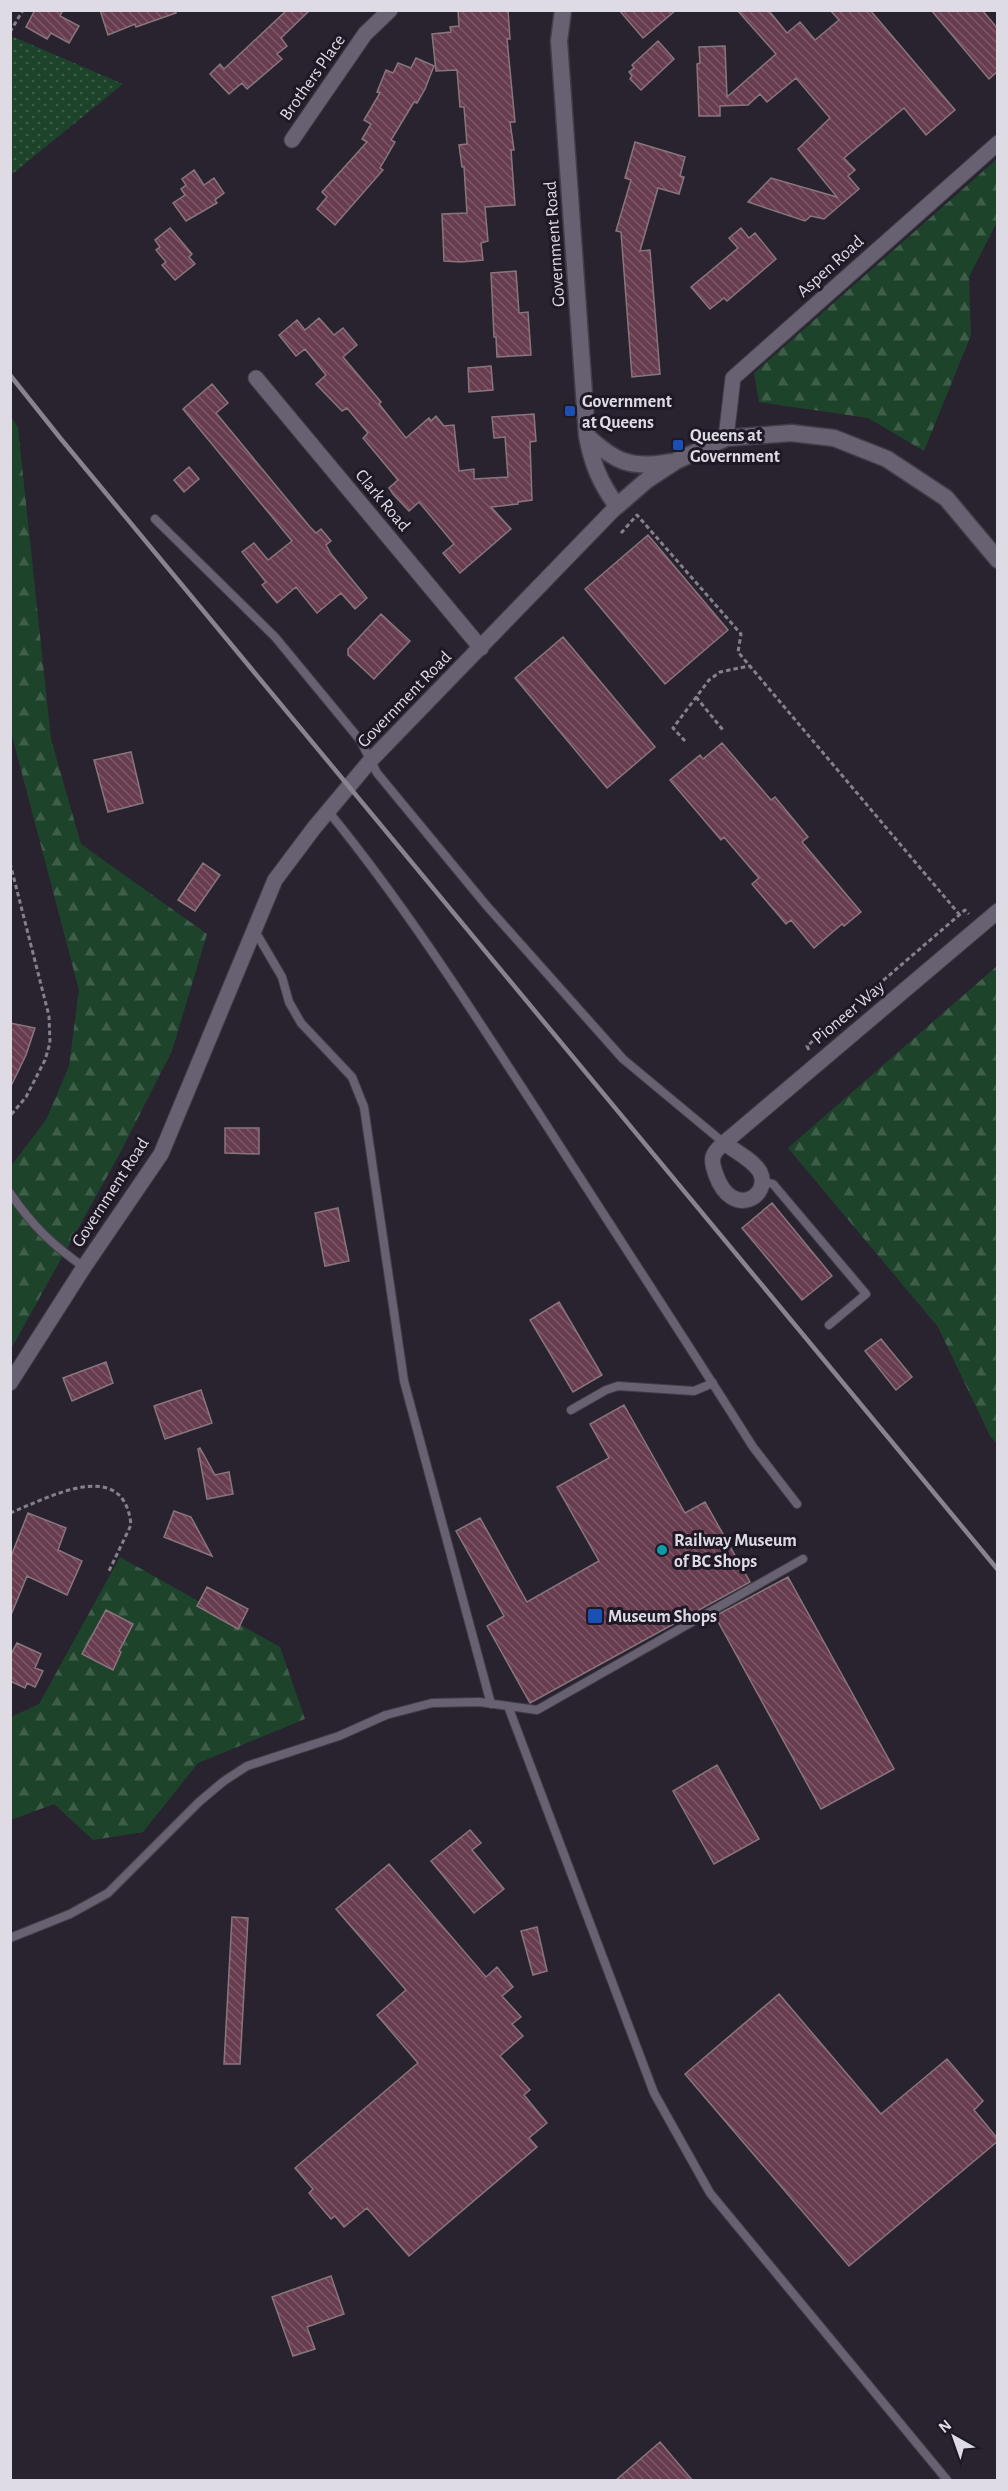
<svg xmlns="http://www.w3.org/2000/svg" width="1008" height="2491" font-family="'Alegreya Sans',sans-serif">
<style>
.forest{fill:url(#forest-firs)}
.park{fill:url(#park-dots)}
.building{fill:url(#building-back-hatch);stroke:#89767d;stroke-width:1.5}
.lines{fill:none;stroke-linecap:round;stroke-linejoin:round}
.service-casing{stroke:#423e49;stroke-width:10}
.minor-casing{stroke:#423e49;stroke-width:17}
.tertiary-casing{stroke:#423e49;stroke-width:19}
.path{stroke:#85808b;stroke-width:3;stroke-dasharray:4.5 3;stroke-linecap:butt}
.service{stroke:#686171;stroke-width:8}
.minor{stroke:#686171;stroke-width:15}
.tertiary{stroke:#686171;stroke-width:16}
.rail{stroke:#88838e;stroke-width:4.5}
.transit-dot{fill:#1a4fb4;stroke:#1f1926;stroke-width:2}
.culture-dot{fill:#0f9aa8;stroke:#1f1926;stroke-width:2}
.labels{text-anchor:middle;stroke-width:6;stroke-linejoin:round;paint-order:stroke}
.street-label{font-size:18px;fill:#dfdbe4;stroke:#1f1926}
.poi-label{font-size:18px;font-weight:bold;fill:#dfdbe4;stroke:#1f1926;text-anchor:start}
</style>
<defs>
<pattern id="forest-firs" width="22" height="20" patternUnits="userSpaceOnUse" patternTransform="scale(1.5)"><rect width="22" height="20" fill="#1e432b"/><path d="M5 1l3.5 6h-7zM16 11l3.5 6h-7z" fill="#3e5e4a"/></pattern>
<pattern id="park-dots" width="8" height="8" patternUnits="userSpaceOnUse" patternTransform="scale(1.5)"><rect width="8" height="8" fill="#1e432b"/><path d="M2 2h.1M6 6h.1" fill="none" stroke="#3e5e4a" stroke-width="1.8" stroke-linecap="round"/></pattern>
<pattern id="building-back-hatch" width="6" height="6" patternUnits="userSpaceOnUse" patternTransform="scale(1.5)"><rect width="6" height="6" fill="#683c4f"/><path d="M-1 5l2 2M0 0l6 6M5-1l2 2" fill="none" stroke="#7d5868"/></pattern>
</defs>
<rect width="100%" height="100%" fill="#292330"/>
<!-- forest -->
<path class="forest" d="M997 159V222L969 277 971 335 924 451 868 418 759 402 754 373Z
M11 416 18 428 51 739 81 844 207 934 172 1051 120 1153 11 1349V1166L46 1120 69 1066 79 990 11 732Z
M997 966V1444L990 1436 938 1327 788 1148Z
M120 1557 280 1647 305 1719 198 1763 143 1832 93 1840 54 1804 11 1820V1717L39 1704Z"/>
<!-- park -->
<path class="park" d="M11 36 123 84 11 175Z"/>
<!-- building -->
<path class="building" d="M35 10H63L60 16 79 26 69 43 51 33 47 39 26 27Z
M100 10H176V13L136 27 135 24 108 35Z
M287 10H310L281 38 287 46 277 54 282 59 247 89 242 83 229 94 210 74 220 64 224 69Z
M458 10H508L510 39H507L515 122H510L514 150H511L515 205 485 207 488 241 481 243 483 260 461 262 444 261 442 214 467 213 464 167H462L459 145 467 144 464 107H460L457 70 436 71 432 34 451 32 450 27 459 26Z
M619 10H676L643 38Z
M737 10H772L770 12 787 33 800 22 815 40 839 20 830 10H870L955 110 926 135 904 108 844 158 855 170 848 176 859 189 824 219 811 216 805 221 748 202 771 178 837 197 798 149 830 118 796 78 767 102 760 94 748 105 720 106V116H699L697 64 700 63 699 47 725 46 727 97 776 54Z
M931 10H982L998 29V71L989 79Z
M658 41 674 59 641 90 630 79 632 76 629 72 634 68 632 65Z
M416 58 434 66 425 89 417 103 414 102 391 140 395 142 380 168 383 170 335 225 317 209 327 197 322 192 367 142 362 139 371 124 364 120 380 93 377 92 386 70 393 73 398 63 411 68Z
M635 142 685 157 680 176 684 177 679 194 658 188 640 251 650 250 660 374 632 377 621 232 616 231 631 180 625 178Z
M194 170 204 185 214 178 224 193 215 200 217 203 186 221 173 203 185 195 181 189 186 185 182 179Z
M170 228 192 254 189 257 195 264 175 280 162 265 166 262 156 250 160 247 155 240Z
M741 228 749 238 755 233 776 259 727 301 724 298 710 309 691 287 738 248 729 238Z
M516 271 519 313 528 312 531 355 497 357 496 337H494L491 273Z
M319 318 334 335 343 328 357 345 343 357 381 402 379 404 406 438 429 418 431 421 436 416 444 426 454 425 459 471 474 469V479L508 477 505 437 494 438 492 417 534 414 536 441 530 442 532 500 518 502V504L491 507 511 529 460 573 443 553 454 544 419 502 409 511 393 494 389 488 398 480 363 438 368 433 347 408 342 411 316 384 326 375 305 349 296 356 279 335 297 320 305 330Z
M491 366 493 390 469 392 468 368Z
M212 384 228 403 216 413 310 527 316 533 321 529 331 541 326 545 331 554 367 598 355 609 341 593 317 613 296 587 277 603 262 585 266 582 242 552 254 543 268 560 292 541 183 409Z
M189 467 199 479 184 492 174 480Z
M648 535 728 630 665 684 585 589Z
M381 614 410 641 374 679 348 655V649Z
M563 637 655 747 607 788 515 678Z
M722 743 771 800 775 797 808 837 802 842 861 912 844 926 842 924 814 948 791 920 786 924 752 884 759 878 724 837 721 840 670 780 700 755 703 759Z
M131 752 143 803 108 812 94 760Z
M203 863 220 875 195 911 178 900Z
M10 1023 35 1028 26 1055 10 1088Z
M225 1128H259V1154L225 1153Z
M772 1203 832 1276 802 1300 742 1228Z
M338 1208 349 1261 325 1266 315 1213Z
M559 1302 602 1375 573 1392 530 1320Z
M881 1339 912 1377 896 1390 865 1351Z
M106 1362 113 1383 72 1401 63 1378Z
M201 1390 212 1423 165 1439 154 1406Z
M624 1405 685 1513 705 1502 750 1582 530 1703 487 1626 504 1616 456 1531 480 1518 527 1602 599 1561 557 1487 609 1458 590 1424Z
M200 1448 215 1475 229 1472 233 1494 207 1499 198 1449Z
M174 1511 191 1517 212 1556 164 1537Z
M28 1513 66 1528 58 1550 82 1561 67 1595 27 1576 11 1615 10 1559Z
M788 1577 894 1769 821 1809 715 1616Z
M207 1587 248 1609 238 1629 197 1606Z
M106 1610 133 1624 119 1651 121 1652 113 1670 82 1654Z
M17 1643 41 1654 35 1668 43 1671 35 1687 27 1683 25 1688 10 1681V1656Z
M717 1765 759 1839 714 1864 673 1791Z
M470 1830 481 1843 472 1850 504 1889 474 1913 431 1861Z
M389 1864 486 1977 497 1967 513 1987 502 1996 521 2017 512 2024 523 2036 500 2056 530 2090 524 2095 547 2123 529 2138 537 2147 409 2256 367 2208 344 2227 335 2216 331 2219 309 2193 313 2189 295 2168 418 2063 377 2015 406 1990 336 1909Z
M232 1917 248 1918 240 2064H224Z
M537 1927 547 1971 533 1975 521 1931Z
M779 1994 881 2114 947 2059 983 2101 974 2110 998 2139V2141L849 2266 685 2074Z
M331 2276 344 2314 307 2327 315 2349 293 2356 272 2297Z
M660 2442 693 2481H615Z"/>
<g class="lines">
<defs>
<path id="service" d="M155 519 275 637 360 740 377 773 486 905 623 1059 724 1143
M328 811C408 909 476 1017 545 1123 614 1231 685 1339 753 1447L797 1504
M255 931 282 977 289 1002 301 1023 352 1077 364 1107 404 1381 491 1704
M762 1181 773 1184 866 1294 829 1325
M10 1193C32 1225 52 1245 84 1267
M571 1410 606 1390 618 1386 694 1391 713 1383
M508 1706 654 2093 710 2193 947 2480
M10 1938 70 1914 108 1893 199 1802 224 1781 247 1766 339 1736 386 1715 432 1703 479 1702 537 1710 803 1559"/>
<path id="minor" d="M292 140 365 34 390 10
M256 378 481 648
M726 438 733 378 998 143
M724 1143C735 1151 753 1160 760 1172 772 1196 732 1220 716 1175 710 1159 711 1154 724 1143L998 911
M10 1383 84 1267 161 1154 275 880 314 828 370 761 617 506"/>
<path id="tertiary" d="M563 10 559 41 587 436C592 463 600 483 617 506L647 480 676 461 726 438 791 433 834 438 887 459 946 498 998 560
M587 436C615 462 631 469 670 462"/>
</defs>
<!-- service casing -->
<use href="#service" class="service-casing"/>
<!-- minor casing -->
<use href="#minor" class="minor-casing"/>
<!-- tertiary casing -->
<use href="#tertiary" class="tertiary-casing"/>
<!-- path -->
<path class="path" d="M10 32 23 10
M621 533 637 515 741 634 738 652 959 914
M696 697 723 730
M685 741 673 728 709 680 720 672 749 666
M10 863 49 1016 50 1043 45 1060 26 1097 10 1116
M809 1050 807 1046 965 910 969 914
M10 1513C48 1498 124 1455 131 1525L108 1573"/>
<!-- service -->
<use href="#service" class="service"/>
<!-- minor -->
<use href="#minor" class="minor"/>
<!-- tertiary -->
<use href="#tertiary" class="tertiary"/>
<!-- rail -->
<path class="rail" d="M10 375 61 439 998 1570"/>
</g>
<!-- markers -->
<g class="transit-dot">
<rect x="564" y="405" width="12" height="12" rx="3"/>
<rect x="672" y="439" width="12" height="12" rx="3"/>
<rect x="587" y="1608" width="16" height="16" rx="3"/>
</g>
<circle class="culture-dot" cx="662" cy="1550" r="6"/>
<g class="labels">
<!-- street labels -->
<g class="street-label">
<text transform="translate(312 77) rotate(-55)" y="6">Brothers Place</text>
<text transform="translate(554 244) rotate(-94)" y="6">Government Road</text>
<text transform="translate(830 266) rotate(-42)" y="6">Aspen Road</text>
<text transform="translate(383 500) rotate(50)" y="6">Clark Road</text>
<text transform="translate(404 699) rotate(-46)" y="6">Government Road</text>
<text transform="translate(848 1012) rotate(-40)" y="6">Pioneer Way</text>
<text transform="translate(110 1192) rotate(-57)" y="6">Government Road</text>
</g>
<!-- poi labels -->
<g class="poi-label">
<text x="582" y="407">Government<tspan x="582" dy="21">at Queens</tspan></text>
<text x="690" y="441">Queens at<tspan x="690" dy="21">Government</tspan></text>
<text x="674" y="1546">Railway Museum<tspan x="674" dy="21">of BC Shops</tspan></text>
<text x="608" y="1622">Museum Shops</text>
</g>
</g>
<!-- border -->
<rect width="1008" height="2491" fill="none" stroke="#dfdbe4" stroke-width="24"/>
<!-- north arrow -->
<g transform="translate(954 2437) rotate(320)" stroke="#1f1926" stroke-width="4.5" paint-order="stroke">
<path d="M0-4.5L10 22L0 15L-10 22Z" fill="#dfdbe4"/>
<text y="-9" font-size="16" font-weight="bold" text-anchor="middle" fill="#dfdbe4">N</text>
</g>
</svg>
